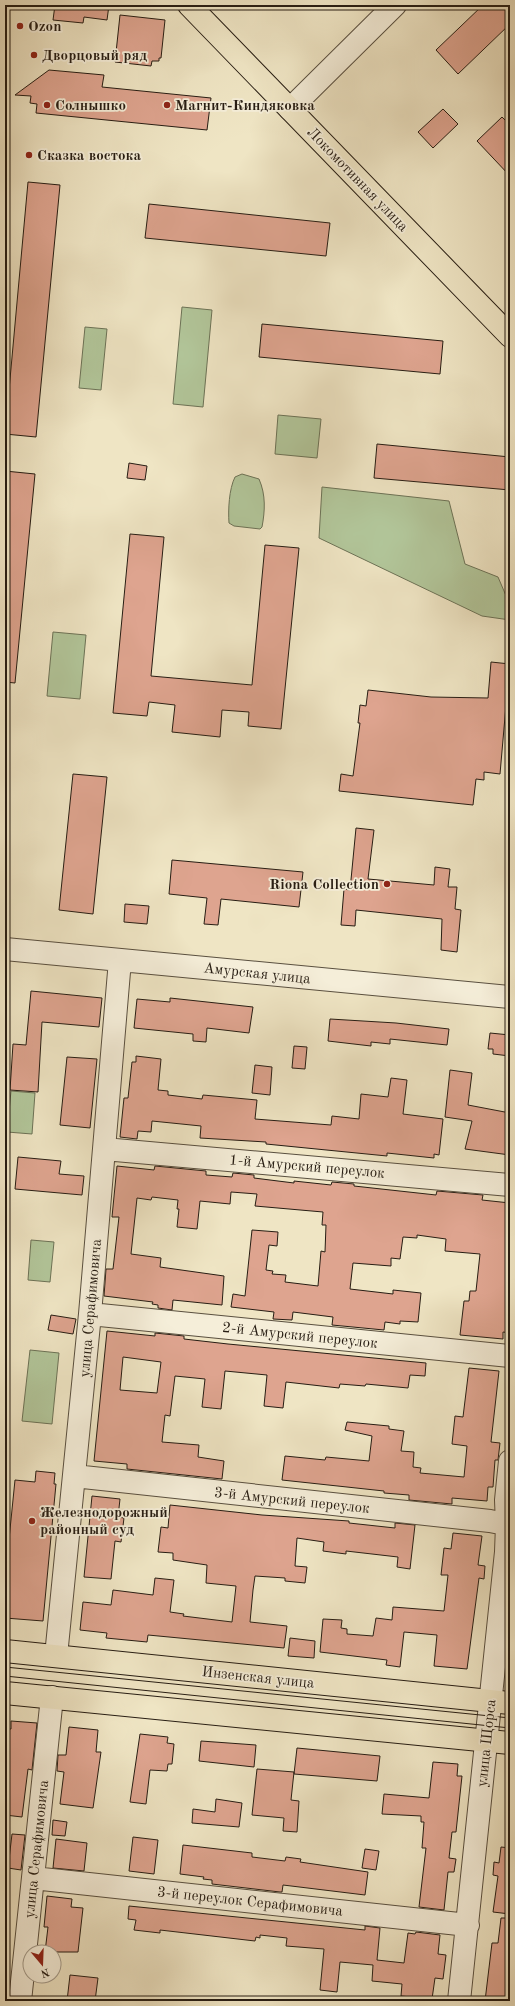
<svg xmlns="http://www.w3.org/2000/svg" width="515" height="2006" font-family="'Old Standard TT',serif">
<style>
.green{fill:#b2c69a;stroke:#6c7256}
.building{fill:#dea48f;stroke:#271d13;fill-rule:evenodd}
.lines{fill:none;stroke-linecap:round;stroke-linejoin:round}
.minor-casing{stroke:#594f3f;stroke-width:24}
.major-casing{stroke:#271d13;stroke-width:24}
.minor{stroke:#f5eed9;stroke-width:22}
.major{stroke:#efe5c4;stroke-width:22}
.tram{stroke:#271d13;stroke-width:1}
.poi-dot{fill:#8f2418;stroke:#f5eed9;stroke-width:1.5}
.labels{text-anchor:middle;stroke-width:3.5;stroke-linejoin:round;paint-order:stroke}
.poi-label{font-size:15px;font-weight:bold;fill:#271d13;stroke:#f5eed9;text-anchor:start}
.street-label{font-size:15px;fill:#271d13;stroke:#f5eed9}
</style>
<rect width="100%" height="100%" fill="#efe5c4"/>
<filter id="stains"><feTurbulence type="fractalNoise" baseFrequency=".005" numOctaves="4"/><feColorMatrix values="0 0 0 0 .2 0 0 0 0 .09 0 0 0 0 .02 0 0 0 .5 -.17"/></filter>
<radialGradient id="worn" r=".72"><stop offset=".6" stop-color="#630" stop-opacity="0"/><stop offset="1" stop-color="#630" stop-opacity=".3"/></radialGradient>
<!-- green -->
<path class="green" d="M182 307 212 310 203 407 173 404Z
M85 327 107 329 101 390 79 388Z
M278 415 321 419 317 458 275 454Z
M242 474 259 479C266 495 265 511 262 527L260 529 234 526 229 523C228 510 229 489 235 477Z
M322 487 449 501 465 564 498 577 510 605V620L482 616 319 538Z
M53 632 86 635 80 699 47 696Z
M11 1091 35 1093 32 1134 7 1132Z
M31 1240 54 1242 50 1282 28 1280Z
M30 1350 59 1353 52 1424 22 1421Z"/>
<!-- building -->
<path class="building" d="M55 5H109L107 20 84 17 83 23 53 20Z
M483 5H510V24L458 74 436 50Z
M120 15 165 20 161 58H159V61H152L151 66 115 62Z
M49 70 104 75 102 87 211 98 207 130 36 113 37 104 30 103 31 96 15 95Z
M443 109 458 124 433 148 418 132Z
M502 117 510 125V176L477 141Z
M28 182 60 185 36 437 5 434Z
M149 204 330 223 326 256 145 238Z
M262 324 443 341 440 374 259 357Z
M377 444 510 457V490L374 478Z
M129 463 147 466 145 480 127 478Z
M5 471 35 474 15 683 5 682Z
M130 534 164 537 151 676 252 685 265 545 299 548 281 729 248 726 249 712 222 710 220 737 172 732 175 705 149 702 147 716 113 713Z
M491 662 510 664V694H507L500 774 484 772V780L476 779 473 805 339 791 341 774 353 776 360 723H358L360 705 366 706 368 690 431 697 488 698Z
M73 774 107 777 93 914 59 910Z
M356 828 374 830 368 879 434 885 435 867 450 869 448 887H457L455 909 461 910 457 952 441 950 442 919 356 910 355 926 341 925 344 889 350 890Z
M172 860 303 872 299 907 221 899 218 925 204 924 207 898 169 894Z
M125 904 149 906 147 924 124 922Z
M31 991 102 998 99 1027 42 1022 38 1092 10 1090 13 1044 26 1045Z
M170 998 253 1007 249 1033 207 1028 206 1042 193 1041V1034L134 1028 137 999 170 1002Z
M330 1019 396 1023 449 1029 447 1045 390 1039V1044L371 1042V1046L328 1041Z
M490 1033 510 1035V1056L493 1054V1049H488Z
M294 1046 307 1047 305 1069 292 1068Z
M136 1056 161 1059 158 1090 168 1091V1095L202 1099 203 1095 257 1100 255 1119 331 1125 332 1116 359 1119 361 1094 388 1097 391 1078 407 1080 403 1114 443 1119 439 1155 434 1154V1158L387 1153V1156L266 1144V1142L200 1138 201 1126 152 1121 151 1132 138 1131 137 1139 120 1137 124 1098H128L132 1062H136Z
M67 1057 97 1059 90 1128 60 1125Z
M255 1065 272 1067 270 1095 252 1093Z
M450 1070 472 1073 468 1105 510 1113V1155L465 1149 472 1121 445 1117Z
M18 1157 61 1161 59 1174 84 1176 82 1195 15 1189Z
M117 1166 154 1170 155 1166 206 1171V1175L232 1177 233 1173 254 1175V1178L294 1183V1181L331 1185 332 1182 354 1184V1186L436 1195 437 1191 483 1195 482 1200 510 1203V1333L503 1332V1339L460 1335 464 1301H469L470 1291H476L480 1254 445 1251 446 1239 417 1235V1238L403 1237 400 1259 391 1258V1266L353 1263 350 1289 393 1294V1290L421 1293 418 1322 400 1321V1324L385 1322 384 1330 332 1325 333 1317 293 1312 292 1320 273 1319 274 1312 231 1307 233 1294 245 1296 252 1230 278 1232 277 1246 269 1245 266 1270 273 1271 272 1274 286 1275 285 1282 318 1286 321 1251 325 1252 326 1225H322L323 1212 255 1206 257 1194 231 1192 230 1204 200 1201 197 1229 177 1227 179 1209H177L178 1200 152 1197 151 1200 137 1198 131 1254 161 1258 160 1267 224 1276 222 1305 173 1300 172 1310 158 1308V1305L152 1304 153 1302 104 1296 106 1269H113L119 1217H112Z
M51 1315 76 1319 73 1334 48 1330Z
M107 1331 155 1336V1333L184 1336V1339L228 1344 426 1363 425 1376 410 1375 408 1388 366 1384 365 1386 340 1384 339 1388 286 1382 283 1408 264 1406 267 1375 225 1371 221 1409 202 1407 205 1379 175 1376 170 1416 165 1415 162 1442 199 1445 198 1457 224 1461 222 1479 127 1469V1464L94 1461ZM123 1357 161 1362 157 1393 120 1390Z
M469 1368 499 1371 491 1442 500 1443 498 1460H495L493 1487H488L487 1501 452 1498V1504L409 1500V1495L384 1493V1491L282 1480 285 1456 325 1460 326 1457 369 1461 372 1436 345 1430 347 1422 389 1426V1429L404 1431 401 1451 414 1452 413 1467 421 1468 420 1473 464 1477 467 1446 452 1444 455 1416 463 1417Z
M36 1471 55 1473 54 1484H56L43 1621 5 1618V1579L15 1480 35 1482Z
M92 1496 120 1499 118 1517 124 1518 121 1542 115 1541 111 1579 84 1577Z
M170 1505 262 1515 349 1521V1523L395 1528V1523L415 1525 410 1569 397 1567 398 1557 346 1551V1554L323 1551 324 1542 297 1538 295 1566 307 1567 305 1583 285 1581V1578L255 1576 253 1590 250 1622 287 1626 284 1648 148 1635 147 1642 106 1638 107 1633 80 1630 83 1602 111 1605 113 1590 153 1595 155 1578 174 1580 170 1612 184 1614 183 1616 232 1622 236 1586 206 1583 207 1565 173 1560V1553L158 1552 161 1527 168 1528Z
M453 1533 482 1536 478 1565 485 1566 484 1579 479 1578 467 1669 434 1666 437 1635 404 1632 400 1667 386 1665 387 1660 320 1652 323 1619 342 1620 341 1628 347 1629V1634L373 1636 376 1618 392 1620 393 1607 444 1611 448 1575H441L444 1548 451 1549Z
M290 1638 315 1641 314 1658 288 1656Z
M11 1721 37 1723 32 1770 28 1769 22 1817 5 1815V1729H11Z
M69 1727 98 1730 96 1752H101L93 1808 60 1804 64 1772 57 1771 58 1755H66Z
M140 1734 168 1737 167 1743 174 1744 172 1764H168L167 1771 150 1770 146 1804 130 1802Z
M201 1741 256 1745 254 1767 199 1761Z
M297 1748 380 1756 377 1781 294 1774Z
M433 1762 458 1764 457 1776H462L456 1832H452L449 1858 456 1859 454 1872H448L444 1910 419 1907 426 1848H422L424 1822H421V1816L382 1814 384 1794 429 1798Z
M257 1769 294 1772 291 1800 299 1801 297 1832 283 1831 284 1818 252 1815Z
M216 1799 242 1803 239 1827 192 1823 193 1809 215 1812Z
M53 1820 67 1822 65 1836 52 1835Z
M12 1834 25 1835 21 1870 8 1868Z
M133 1837 158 1840 154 1874 129 1871Z
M56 1839 87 1843 84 1871 53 1868Z
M183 1845 252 1853V1857L285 1861 286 1857 301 1859 300 1862 368 1872 365 1895 283 1885 282 1892H280L212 1884V1880L203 1879 204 1877 180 1874Z
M501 1847 510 1848V1914L493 1912 498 1876 493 1875 494 1862 499 1863Z
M365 1849 379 1851 376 1870 362 1868Z
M47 1896 72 1899 71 1907 83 1908 78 1952H45L48 1927H44Z
M129 1906 365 1930V1926L380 1928 377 1960 404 1963 408 1933 415 1934 416 1932 440 1935 438 1954 446 1955 443 1979 435 1978 432 1999 401 1996 402 1984 372 1981 373 1965 340 1962 337 1992 320 1990 324 1949 286 1946 287 1938 260 1935V1938L256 1937 255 1941 160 1930V1933L134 1930 136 1920 128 1919Z
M501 1918H510V2001H485L492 1943H498Z
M70 1975 98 1978 95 2001H67Z"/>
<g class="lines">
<defs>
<path id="minor" d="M290 109 395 5
M5 949 510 997
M104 1149 510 1185
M90 1314 510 1356
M74 1476 490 1521 510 1525
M56 1656 90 1314 120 960
M33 1878 468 1925
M20 2001 52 1697
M459 2001 506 1552 507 1525 506 1500 510 1461"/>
<path id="major" d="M189 5 510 336
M5 1651 510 1703
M5 1693 510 1743"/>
</defs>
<!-- minor casing -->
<use href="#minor" class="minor-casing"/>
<!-- major casing -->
<use href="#major" class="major-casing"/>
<!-- minor -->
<use href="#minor" class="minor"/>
<!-- major -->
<use href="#major" class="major"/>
<!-- tram -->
<path class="tram" d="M5 27 7 5
M5 1667 510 1718
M5 1676 510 1728"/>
</g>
<!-- markers -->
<g class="poi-dot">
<circle cx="20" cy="26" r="4"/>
<circle cx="34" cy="55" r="4"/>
<circle cx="47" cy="105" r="4"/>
<circle cx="167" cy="105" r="4"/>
<circle cx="29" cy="155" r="4"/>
<circle cx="387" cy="884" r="4"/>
<circle cx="32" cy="1521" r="4"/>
</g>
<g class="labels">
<!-- poi labels -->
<g class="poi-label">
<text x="28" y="31">Ozon</text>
<text x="42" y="60">Дворцовый ряд</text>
<text x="55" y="110">Солнышко</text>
<text x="175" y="110">Магнит-Киндяковка</text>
<text x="37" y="160">Сказка востока</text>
<text x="379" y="889" text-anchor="end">Riona Collection</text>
<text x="40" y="1517">Железнодорожный<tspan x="40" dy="17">районный суд</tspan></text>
</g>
<!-- street labels -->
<g class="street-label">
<text transform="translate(358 179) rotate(46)" y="5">Локомотивная улица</text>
<text transform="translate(257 973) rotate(6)" y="5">Амурская улица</text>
<text transform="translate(307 1166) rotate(5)" y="5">1-й Амурский переулок</text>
<text transform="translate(90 1308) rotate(-85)" y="5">улица Серафимовича</text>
<text transform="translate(300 1335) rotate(6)" y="5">2-й Амурский переулок</text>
<text transform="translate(292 1500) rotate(6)" y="5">3-й Амурский переулок</text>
<text transform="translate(258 1677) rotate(6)" y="5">Инзенская улица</text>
<text transform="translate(486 1743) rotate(-84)" y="5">улица Щорса</text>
<text transform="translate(36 1849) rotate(-84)" y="5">улица Серафимовича</text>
<text transform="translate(250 1901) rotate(6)" y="5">3-й переулок Серафимовича</text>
</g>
</g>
<!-- margin -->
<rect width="515" height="2006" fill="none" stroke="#efe5c4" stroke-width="20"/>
<rect x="6" y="6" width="503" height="1994" fill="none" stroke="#271d13" stroke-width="2"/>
<rect x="10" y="10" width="495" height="1986" fill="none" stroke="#271d13"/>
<!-- north arrow -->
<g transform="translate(42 1964) rotate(161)"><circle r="19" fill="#f5eed9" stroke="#a39a8a"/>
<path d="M0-3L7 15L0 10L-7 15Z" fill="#8f2418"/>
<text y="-6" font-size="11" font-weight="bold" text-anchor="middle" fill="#271d13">N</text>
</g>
<rect width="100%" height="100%" filter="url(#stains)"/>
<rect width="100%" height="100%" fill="url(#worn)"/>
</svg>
